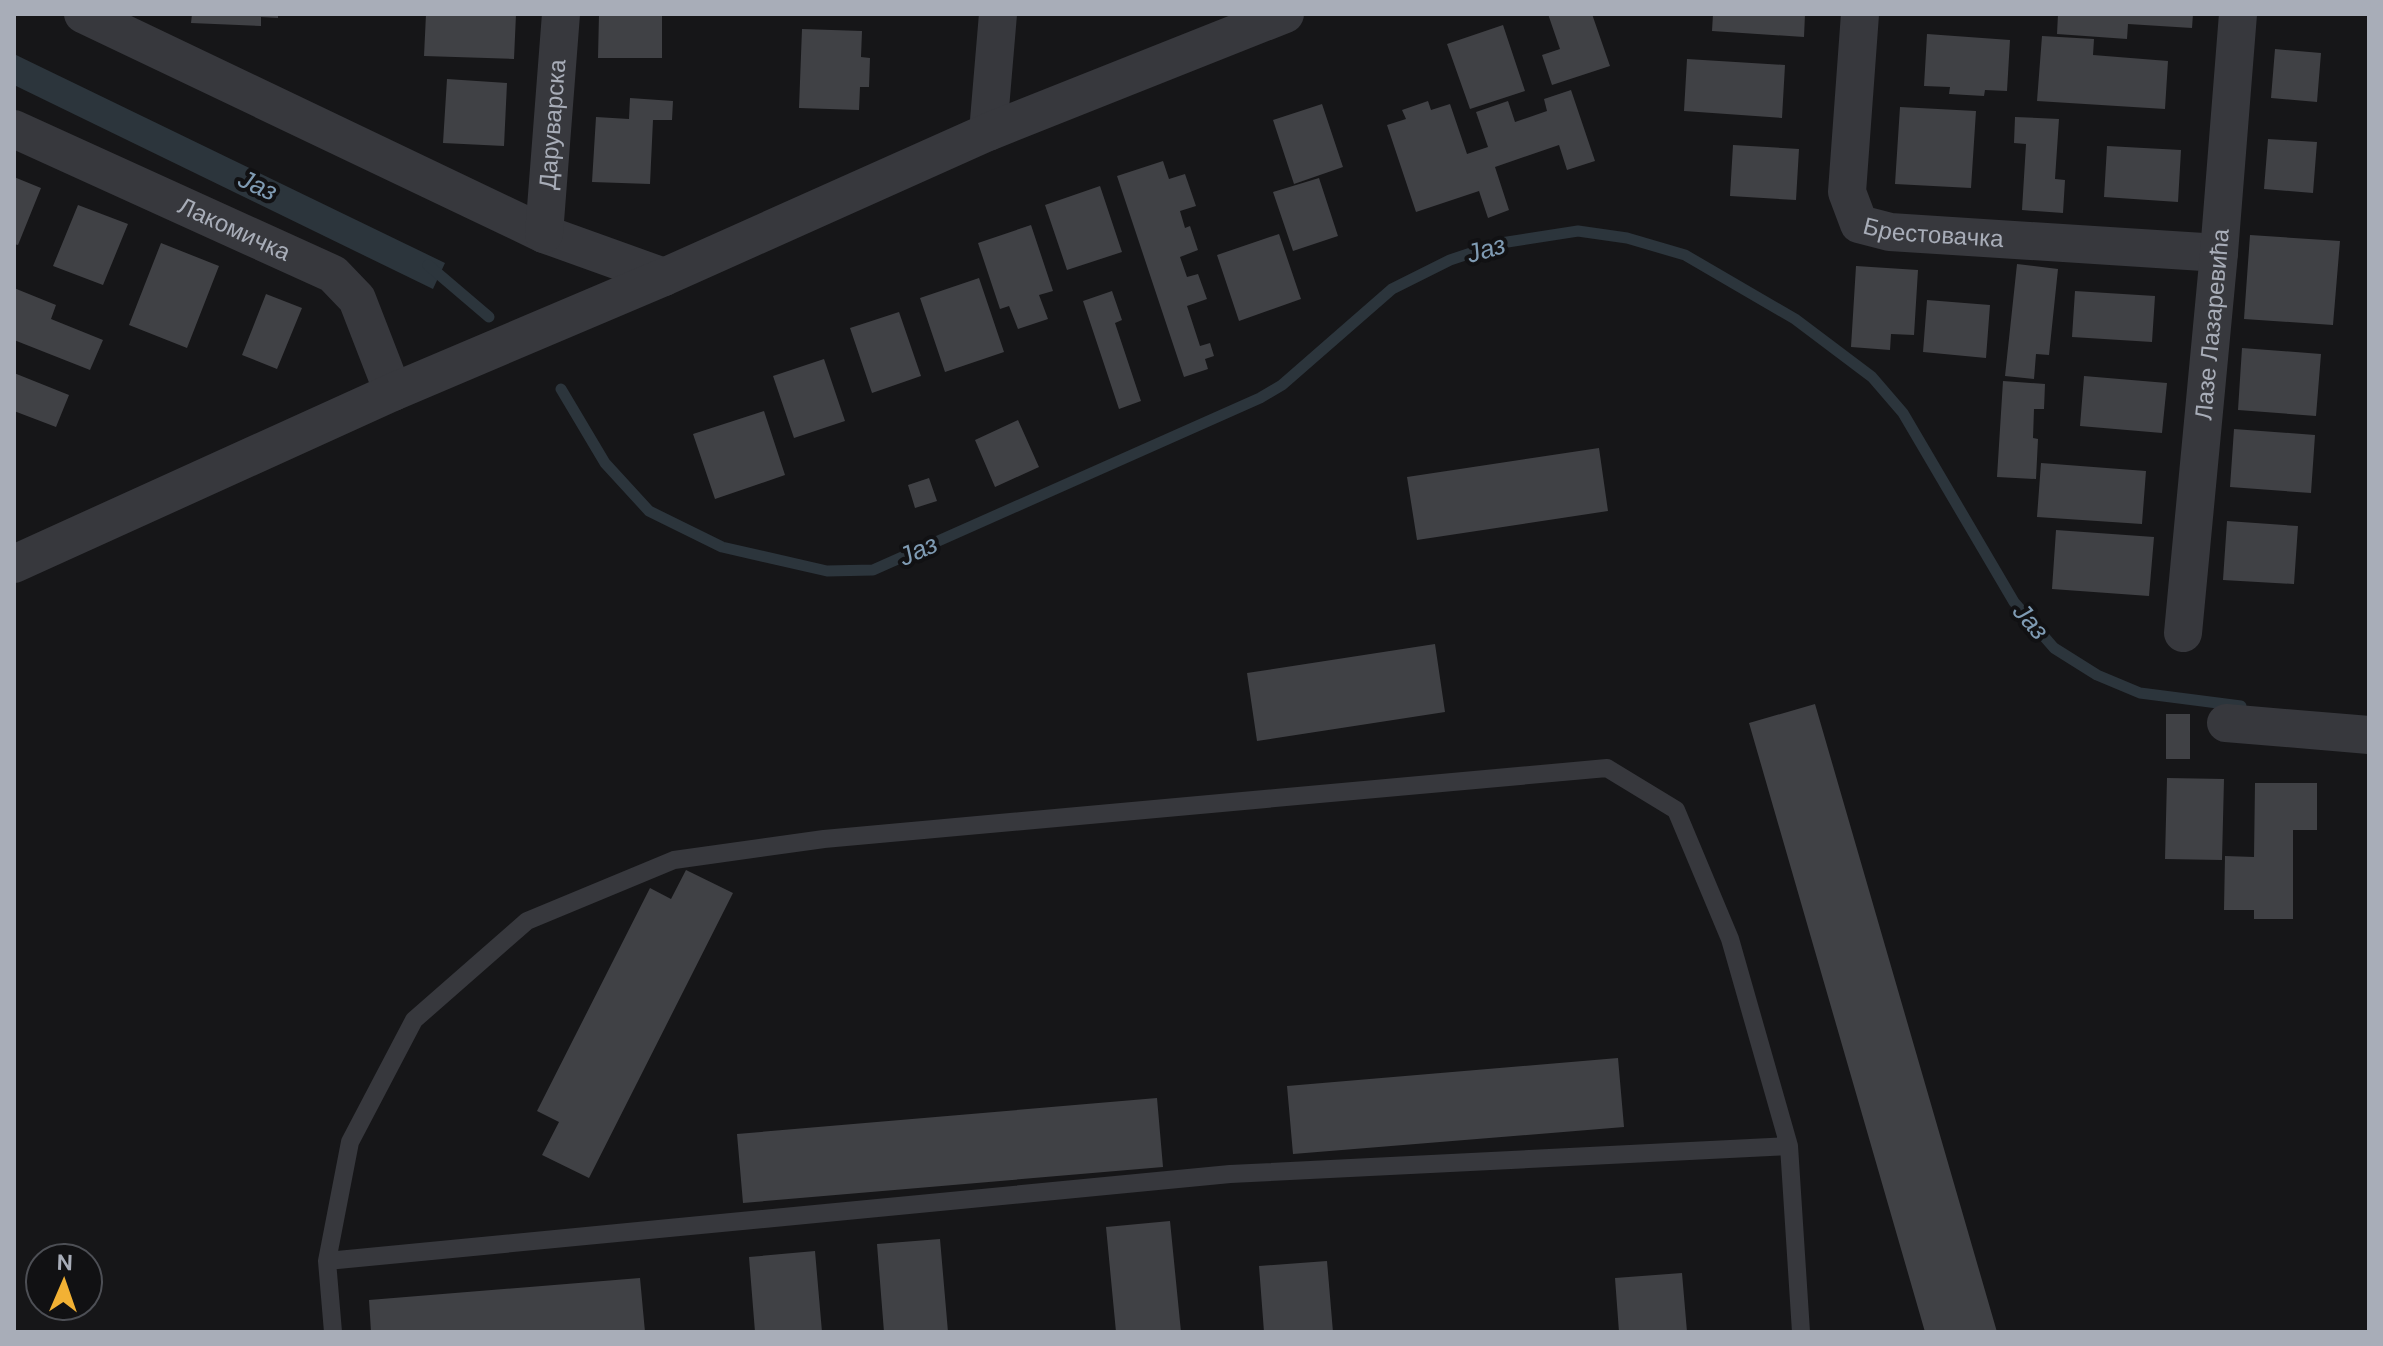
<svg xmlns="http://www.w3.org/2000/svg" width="2383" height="1346" font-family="'DM Sans',sans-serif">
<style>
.water{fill:#2c353c}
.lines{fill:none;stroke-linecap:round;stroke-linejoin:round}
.stream{stroke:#2c353c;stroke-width:11}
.building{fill:#404145}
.lane{stroke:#37383d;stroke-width:18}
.street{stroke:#37383d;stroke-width:38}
.labels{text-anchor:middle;stroke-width:8;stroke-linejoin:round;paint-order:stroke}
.street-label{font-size:24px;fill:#a8adb8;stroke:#111113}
.water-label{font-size:26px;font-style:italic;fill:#7f9bb3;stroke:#111113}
</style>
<rect width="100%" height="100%" fill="#161618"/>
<!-- water -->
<path class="water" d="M14 54 445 263 433 289 14 85Z"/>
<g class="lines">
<!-- stream -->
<path class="stream" d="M428 265 489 317
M561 389 605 463 649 511 722 547 827 571 873 570 1260 398 1282 385 1392 289 1450 260 1501 243 1578 231 1627 238 1685 255 1795 319 1872 377 1903 413 2014 602 2054 648 2097 675 2140 693 2241 706"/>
</g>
<!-- building -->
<path class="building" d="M192 14H278V18L261 17V26L191 23Z
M426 14H516L514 59 424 56Z
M599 14H662V58H598Z
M1548 14H1592L1610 66 1552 85 1542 55 1560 49Z
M1713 14H1805L1804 37 1712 31Z
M2058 14H2193L2192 28 2128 24 2127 39 2057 34Z
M1503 25 1525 91 1470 109 1447 44Z
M802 29 862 31 861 57 870 58 869 87H860L859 110 799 108Z
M1927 34 2010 40 2007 91 1985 90 1984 96 1949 94 1950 87 1924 86Z
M2042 36 2094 39 2093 55 2168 61 2165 109 2037 101Z
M2275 49 2321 53 2317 102 2271 98Z
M1687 59 1785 65 1782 118 1684 111Z
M447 79 507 83 504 146 443 143Z
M1571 90 1595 161 1567 170 1559 145 1495 167 1509 210 1488 218 1479 191 1416 212 1387 125 1406 119 1402 110 1428 101 1431 110 1450 104 1467 154 1488 147 1476 112 1508 101 1515 122 1547 111 1544 99Z
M630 98 673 101 672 120H653L650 184 592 182 596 117 629 119Z
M1322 104 1343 167 1294 184 1273 120Z
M1900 107 1976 111 1971 188 1895 184Z
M2015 117 2059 119 2055 179 2065 180 2063 213 2022 210 2026 144 2014 143Z
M2268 139 2317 142 2313 193 2264 189Z
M1733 145 1799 149 1796 200 1730 196Z
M2107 146 2181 150 2178 202 2104 197Z
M1163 161 1169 179 1185 174 1196 206 1180 211 1185 228 1190 226 1198 250 1180 257 1187 277 1198 274 1207 299 1187 306 1200 346 1210 343 1214 356 1205 359 1208 369 1184 377 1117 176Z
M14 177 41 188 18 245 14 244Z
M1319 178 1338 236 1293 251 1273 192Z
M1100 186 1122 252 1067 270 1045 205Z
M78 205 128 224 103 285 53 266Z
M1031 225 1053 291 1039 295 1048 319 1018 329 1009 306 1000 309 978 243Z
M1279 234 1301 299 1239 321 1217 255Z
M2250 235 2340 241 2333 325 2244 319Z
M161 243 219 266 187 348 129 325Z
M2017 264 2058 269 2049 355 2036 354 2034 379 2005 376Z
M1856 266 1918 270 1914 335 1891 334 1890 350 1851 347Z
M979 278 1004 352 945 372 920 298Z
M14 288 56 305 51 319 103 340 90 370 14 340Z
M1112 291 1122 320 1115 323 1141 401 1119 409 1083 301Z
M2075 291 2155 296 2152 342 2072 337Z
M266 294 302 308 277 369 242 355Z
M1927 300 1990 305 1986 358 1923 352Z
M899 312 921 376 872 393 850 328Z
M2242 348 2321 354 2316 416 2238 410Z
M824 359 845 421 794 438 773 376Z
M14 373 69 395 56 427 14 411Z
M2084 376 2167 383 2162 433 2080 426Z
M2003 381 2045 384 2044 409H2034L2033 438 2038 439 2036 479 1997 477Z
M764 411 785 475 715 499 693 434Z
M1018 420 1039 467 995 487 975 440Z
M2234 429 2315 435 2311 493 2230 487Z
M1599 448 1608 511 1417 540 1407 477Z
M2041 463 2146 471 2142 524 2037 517Z
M929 478 937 501 915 508 908 485Z
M2227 521 2298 526 2294 584 2223 580Z
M2056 530 2154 537 2149 596 2052 589Z
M1435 644 1445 712 1257 741 1247 673Z
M1815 704 1997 1332H1925L1749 723Z
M2166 714H2190V759H2166Z
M2167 778 2224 779 2222 860 2165 859Z
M2255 783H2317V830H2293V919H2254V910H2224L2225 856 2254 857Z
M686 870 733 893 589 1178 542 1155 559 1122 537 1111 650 888 671 899Z
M1618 1058 1624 1127 1293 1154 1287 1086Z
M1157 1098 1163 1167 743 1203 737 1134Z
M1170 1221 1181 1332H1116L1106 1227Z
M940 1239 948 1332H884L877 1244Z
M815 1251 822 1332H755L749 1257Z
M1327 1261 1333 1332H1264L1259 1266Z
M1682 1273 1687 1332H1619L1615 1278Z
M640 1278 645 1332H371L369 1300Z"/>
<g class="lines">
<!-- lane -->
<path class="lane" d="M327 1261 1230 1174 1789 1146
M333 1332 327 1261 350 1142 414 1020 527 921 674 860 824 839 1607 768 1676 810 1730 939 1789 1146 1801 1332"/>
<!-- street -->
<g class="street">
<path d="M83 14 544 234 664 277"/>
<path id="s1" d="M1860 14 1847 192 1859 224 1890 232 2219 253"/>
<path id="s2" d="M14 129 333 274 357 299 393 392"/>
<path d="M988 132 998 14"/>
<path id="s3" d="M544 234 561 14"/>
<path d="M14 564 393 392 664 277 988 132 1285 14"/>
<path id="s4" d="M2183 633 2219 253 2238 14"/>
<path d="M2226 723 2369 735"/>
</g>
</g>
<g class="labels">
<!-- street labels -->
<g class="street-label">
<text dy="8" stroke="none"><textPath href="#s3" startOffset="110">Даруварска</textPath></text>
<text dy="8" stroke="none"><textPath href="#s1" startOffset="288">Брестовачка</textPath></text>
<text dy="8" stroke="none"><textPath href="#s2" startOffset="242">Лакомичка</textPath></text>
<text dy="8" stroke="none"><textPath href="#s4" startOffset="310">Лазе Лазаревића</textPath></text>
</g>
<!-- water labels -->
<g class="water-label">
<text transform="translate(258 185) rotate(25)" y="9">Јаз</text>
<text transform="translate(1486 249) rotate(-16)" y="9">Јаз</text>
<text transform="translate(918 550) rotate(-24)" y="9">Јаз</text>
<text transform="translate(2031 621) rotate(49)" y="9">Јаз</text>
</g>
</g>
<!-- border -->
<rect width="2383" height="1346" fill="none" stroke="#a8adb8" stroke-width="32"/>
<!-- north arrow -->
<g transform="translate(64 1282) rotate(2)"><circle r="38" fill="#111113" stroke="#4d4f55" stroke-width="2"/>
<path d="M0-6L14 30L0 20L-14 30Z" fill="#f2b134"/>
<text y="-12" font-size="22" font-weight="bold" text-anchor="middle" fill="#a8adb8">N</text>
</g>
</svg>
